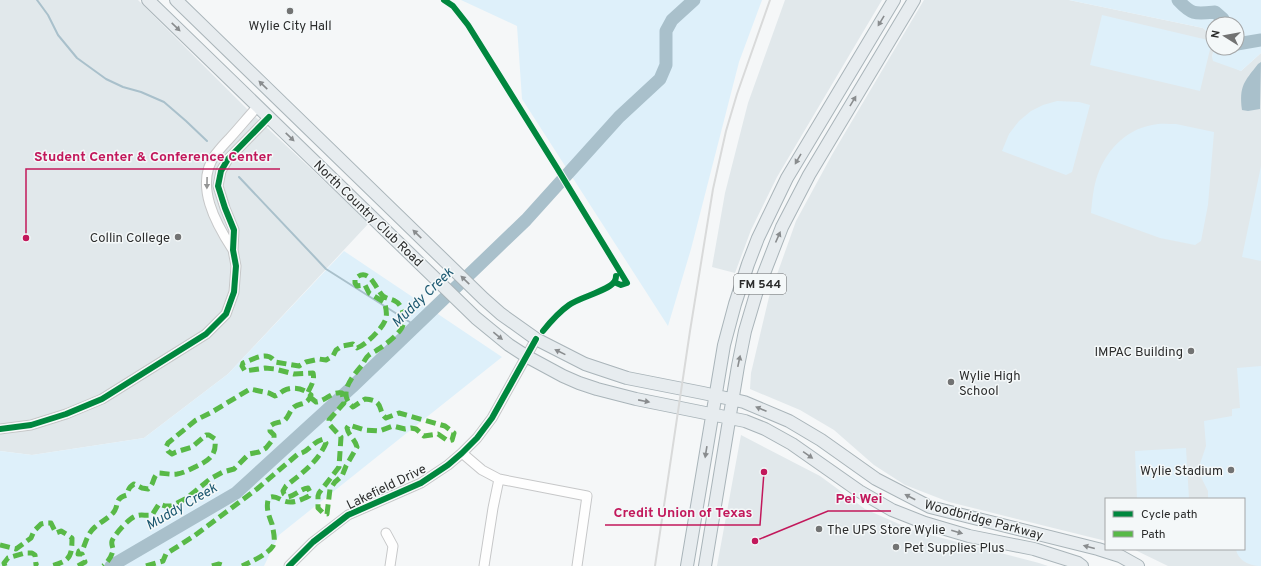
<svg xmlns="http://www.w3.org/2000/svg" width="1261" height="566" font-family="Overpass,sans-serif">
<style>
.built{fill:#e1e8eb}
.green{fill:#def0fa}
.water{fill:#a9c0cb}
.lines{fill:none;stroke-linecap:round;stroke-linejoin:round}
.stream{stroke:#a9c0cb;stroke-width:2}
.river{stroke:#a9c0cb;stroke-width:13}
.minor-casing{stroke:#c6c7c8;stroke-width:11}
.major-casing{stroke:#a9b4b9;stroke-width:14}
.minor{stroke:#fefefe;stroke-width:9}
.major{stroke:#e7ecef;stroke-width:12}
.rail{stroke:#d9dada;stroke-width:2}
.quiet{stroke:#58b947;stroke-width:5;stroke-dasharray:10 5;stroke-linecap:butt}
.cycleway-casing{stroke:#f4f8f9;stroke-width:8}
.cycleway{stroke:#00873e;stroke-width:6}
.oneway{fill:#898c8e}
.oneway2{fill:#949595}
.poi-dot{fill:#727373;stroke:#f4f8f9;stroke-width:1.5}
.labels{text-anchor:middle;stroke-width:3;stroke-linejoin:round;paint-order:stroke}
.shield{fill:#f4f8f9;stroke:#67696a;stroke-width:1}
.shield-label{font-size:12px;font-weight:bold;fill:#2b2c2c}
.poi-label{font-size:13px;fill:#2b2c2c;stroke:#f4f8f9;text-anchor:end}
.street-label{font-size:13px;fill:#2b2c2c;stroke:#f4f8f9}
.water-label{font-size:14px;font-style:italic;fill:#1d5971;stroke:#f4f8f9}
.leader{fill:none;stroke:#c2185b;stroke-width:1.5}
.callout-dot{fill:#c2185b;stroke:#f4f8f9;stroke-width:1.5}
.callout-label{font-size:14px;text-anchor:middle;font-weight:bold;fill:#c2185b;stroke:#f4f8f9;stroke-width:3;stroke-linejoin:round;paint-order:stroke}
</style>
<rect width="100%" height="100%" fill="#f5f7f8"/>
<!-- built -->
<path class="built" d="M0 0H138L247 109 369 223 228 374 144 438 32 455 0 451Z
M785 0H882L777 177 751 230 735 273 712 267 725 193 748 103Z
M924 0H1069L1203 28 1213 37V48H1214L1212 57 1241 71 1261 53V566H1168L1133 549H1244V499H1106V541L949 502 905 485 874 465 834 430 800 410 750 389 751 373 769 297 796 221 833 153Z
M741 435 820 476 865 509 908 528 915 531 1039 563 1048 566H717Z"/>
<!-- green -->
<path class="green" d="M461 0H762L739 62 691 249 668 326 522 99 517 26Z
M1069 0H1261V53L1241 71 1213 61 1212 57 1214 48H1237V24H1213V37L1203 28Z
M1102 15 1212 41 1200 91 1090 65Z
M1057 101 1079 102 1090 105 1072 172 1066 175 1002 151 1009 134 1019 121 1031 111 1043 105Z
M1176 124 1214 132 1208 205 1201 241 1195 245 1160 238 1091 213C1092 203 1093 190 1096 180 1104 153 1124 130 1152 125 1160 123 1168 124 1176 124Z
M1261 166V261L1242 257Z
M344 251 502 357 279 535 264 566H0V451L32 455 144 438 228 374Z
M1261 366V566C1250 566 1238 561 1236 549H1244V499H1208V491L1201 477 1200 464 1206 446 1204 421 1232 416V409L1240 408 1237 368Z
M1186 448 1189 499H1137L1135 451Z"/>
<!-- water -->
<path class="water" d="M1261 62 1260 109 1248 111 1242 110C1239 86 1244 82 1258 64Z"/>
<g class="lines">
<!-- stream -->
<path class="stream" d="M37 0 48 15 58 35 77 58 106 79 123 87 141 92 164 102 186 121 207 141
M239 177 326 269 416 326"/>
<!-- river -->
<path class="river" d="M1178 0C1192 15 1195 14 1215 12L1223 19 1224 24
M1237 44 1261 40
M111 566 236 493 352 387 526 220 619 117 660 79 666 65V31L672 20 694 0"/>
<defs>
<path id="minor" d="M233 250C216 224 194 185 215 155 219 150 224 144 229 139 239 128 248 117 258 106
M0 429 31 425 66 414 102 399 206 334 226 314 234 292 236 266 233 250 234 230 225 208 218 186 221 171 228 159 269 117
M462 453 482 470 499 479 587 496 577 566
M386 533 393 546 390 566
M289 566 313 542 348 515 421 483 448 465 462 453 477 438 492 418 536 339
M484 566 493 508 499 479"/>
<path id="major" d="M148 0 476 318 509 345 526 356 563 376 579 383 597 389 636 399 745 421 765 429 792 444 859 491 892 510 925 523 969 536 1034 549 1078 563 1082 566
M176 0 484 299 501 314 536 339 585 364 627 378 703 393 744 402 789 421 821 440 876 479 930 507 1098 549 1120 556 1138 566
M687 566 724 345 735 304 748 264 758 238 787 178 894 0
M705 566 738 366 745 331 756 294 782 227 809 175 914 0"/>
</defs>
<!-- minor casing -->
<use href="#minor" class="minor-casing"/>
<!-- major casing -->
<use href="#major" class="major-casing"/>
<!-- minor -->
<use href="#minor" class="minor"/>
<!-- major -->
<use href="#major" class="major"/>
<!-- rail -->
<path class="rail" d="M655 566 690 331 713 189 726 131 737 94 770 0"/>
<!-- quiet -->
<path class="quiet" d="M308 392C311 386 315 380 313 373L294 374 275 369 265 368 245 371 242 366 243 363C254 359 268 350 275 362L299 366 306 362 319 359 326 360 333 356 336 350 342 346 353 344 357 348C366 345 384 327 386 318 387 313 386 307 384 302L369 293 365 285 357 286 355 283V279C369 265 376 290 383 296 387 299 391 299 395 301 402 304 406 318 403 325 401 333 384 346 377 350 375 352 371 353 369 355 366 357 364 362 362 365 352 377 337 394 353 407L365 399C385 400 377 411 386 418L399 413 445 426 454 433 452 440 448 441 438 434 424 436 416 429 411 428 405 429 393 426 379 431 365 430 349 425 347 428C348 435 355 439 357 447L346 466 342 476 335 482 330 489 327 514H324L318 508V496L319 493 339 467 341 437 329 424V420L344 403 342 393C332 391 326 401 316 402L310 397
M0 545 16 549 31 538 34 531 41 524 46 523H51L56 533 61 531 66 534 72 538C72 557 70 561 51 566
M5 566 4 563 8 558 25 553H32L35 555 36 565 38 566
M78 566 85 562 82 554H78L79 551 83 549C86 541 88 533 95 527 101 522 107 519 113 513 120 505 113 499 127 495 128 490 129 487 134 484L142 488 148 489C155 483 152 478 158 473 164 473 170 475 177 474 183 473 189 470 195 467 208 461 217 456 215 439L209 435H206L192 447 176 452 172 454 168 451 166 447 168 443 196 420 212 412 250 389 269 393 275 396C278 395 280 393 283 391 292 386 303 388 311 395 307 406 301 402 294 407 290 410 289 416 285 420 280 423 275 422 270 426V431L274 435V438L266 448 259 452 249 454 234 469 223 472 210 479 187 498 171 506H165L159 504 152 515C146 516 141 514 136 516 130 517 114 535 112 541 111 544 113 547 113 550 112 556 108 562 103 566
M146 566 163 561 166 554 194 536 257 489 298 454C310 452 311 442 324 439L326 443C318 462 302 473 286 486L283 491 284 494 288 497C296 495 300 489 308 488L310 492 309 496C301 500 293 504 284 501 279 499 276 496 271 497L268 500C266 509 269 516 272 524 273 530 276 540 273 546 268 554 251 562 242 566
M212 566 219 564 225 566"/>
<defs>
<path id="cycleway" d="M444 0 453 6 468 25 557 168 627 283 621 285 614 282
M543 331C551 321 559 312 569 305 580 297 608 291 614 282 615 281 616 278 616 276
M0 429 31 425 66 414 102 399 206 334 226 314 234 292 236 266 233 250 234 230 225 208 218 186 221 171 228 159 269 117
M289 566 313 542 348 515 421 483 448 465 462 453 477 438 492 418 536 339"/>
</defs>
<!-- cycleway casing -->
<use href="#cycleway" class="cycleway-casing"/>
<!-- cycleway -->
<use href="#cycleway" class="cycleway"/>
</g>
<!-- one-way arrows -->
<defs><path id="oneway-solid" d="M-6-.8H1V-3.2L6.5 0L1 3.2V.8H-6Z"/></defs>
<g class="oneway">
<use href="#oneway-solid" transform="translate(881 21) rotate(121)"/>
<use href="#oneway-solid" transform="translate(176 27) rotate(44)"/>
<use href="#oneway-solid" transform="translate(263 85) rotate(-136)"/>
<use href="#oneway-solid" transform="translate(853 101) rotate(-59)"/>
<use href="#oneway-solid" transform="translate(290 137) rotate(44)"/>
<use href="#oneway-solid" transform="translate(798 159) rotate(120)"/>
<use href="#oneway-solid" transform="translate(417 234) rotate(-136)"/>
<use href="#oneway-solid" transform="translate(778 237) rotate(-66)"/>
<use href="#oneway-solid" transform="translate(465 280) rotate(-136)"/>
<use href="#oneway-solid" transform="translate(498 336) rotate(39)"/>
<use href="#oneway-solid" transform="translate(560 352) rotate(-154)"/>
<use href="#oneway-solid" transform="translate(739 361) rotate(-78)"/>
<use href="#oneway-solid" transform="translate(644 401) rotate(11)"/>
<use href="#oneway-solid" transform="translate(761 409) rotate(-157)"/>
<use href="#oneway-solid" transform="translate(706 452) rotate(99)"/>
<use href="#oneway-solid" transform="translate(808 455) rotate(35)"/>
<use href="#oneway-solid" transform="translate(910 497) rotate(-152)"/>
<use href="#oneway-solid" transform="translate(957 532) rotate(16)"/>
<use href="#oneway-solid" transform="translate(1089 547) rotate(-165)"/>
</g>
<use class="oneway2" href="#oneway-solid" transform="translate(207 183) rotate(91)"/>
<!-- markers -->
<g class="poi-dot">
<circle cx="290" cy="11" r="4"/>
<circle cx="178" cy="237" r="4"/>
<circle cx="1191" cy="351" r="4"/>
<circle cx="951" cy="382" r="4"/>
<circle cx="1231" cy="470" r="4"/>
<circle cx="819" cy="529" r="4"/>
<circle cx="896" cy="547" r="4"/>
</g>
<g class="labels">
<!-- shield labels -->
<rect class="shield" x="734" y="274" width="52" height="20" rx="3"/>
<g class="shield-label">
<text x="760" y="288">FM 544</text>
</g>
<!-- poi labels -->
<g class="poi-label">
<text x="290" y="30" text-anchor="middle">Wylie City Hall</text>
<text x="170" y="242">Collin College</text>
<text x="1183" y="356">IMPAC Building</text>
<text x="959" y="380" text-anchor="start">Wylie High<tspan x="959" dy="15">School</tspan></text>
<text x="1223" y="475">Wylie Stadium</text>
<text x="827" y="534" text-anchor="start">The UPS Store Wylie</text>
<text x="904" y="552" text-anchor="start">Pet Supplies Plus</text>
</g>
<!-- street labels -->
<g class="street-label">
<text transform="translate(369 213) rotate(44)" y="5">North Country Club Road</text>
<text transform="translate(386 486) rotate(-26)" y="5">Lakefield Drive</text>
<text transform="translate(984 519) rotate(15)" y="5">Woodbridge Parkway</text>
</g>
<!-- water labels -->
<g class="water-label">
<text transform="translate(422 297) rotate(-44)" y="5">Muddy Creek</text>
<text transform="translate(181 506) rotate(-30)" y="5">Muddy Creek</text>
</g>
</g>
<!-- callouts -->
<path class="leader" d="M26 238L26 169H280M755 541L828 511H891M764 472L760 525H605"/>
<g class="callout-dot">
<circle cx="26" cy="238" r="4"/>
<circle cx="755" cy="541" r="4"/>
<circle cx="764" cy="472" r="4"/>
</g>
<g class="callout-label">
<text x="153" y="161">Student Center &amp; Conference Center</text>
<text x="859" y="503">Pei Wei</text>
<text x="683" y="517">Credit Union of Texas</text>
</g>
<!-- legend -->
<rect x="1105" y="498" width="140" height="52" fill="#f4f8f9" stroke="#a4a6a7"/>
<rect x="1113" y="511" width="20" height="6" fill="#00873e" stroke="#a4a6a7"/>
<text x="1141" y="518" font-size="12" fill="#2b2c2c">Cycle path</text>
<rect x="1113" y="531" width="20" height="6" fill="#58b947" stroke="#a4a6a7"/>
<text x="1141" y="538" font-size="12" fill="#2b2c2c">Path</text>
<!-- north arrow -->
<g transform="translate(1225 36) rotate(281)"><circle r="19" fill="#f4f8f9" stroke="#a4a6a7"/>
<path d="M0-3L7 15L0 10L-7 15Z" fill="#727373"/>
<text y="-6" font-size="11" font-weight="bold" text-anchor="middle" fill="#2b2c2c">N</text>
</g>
</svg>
